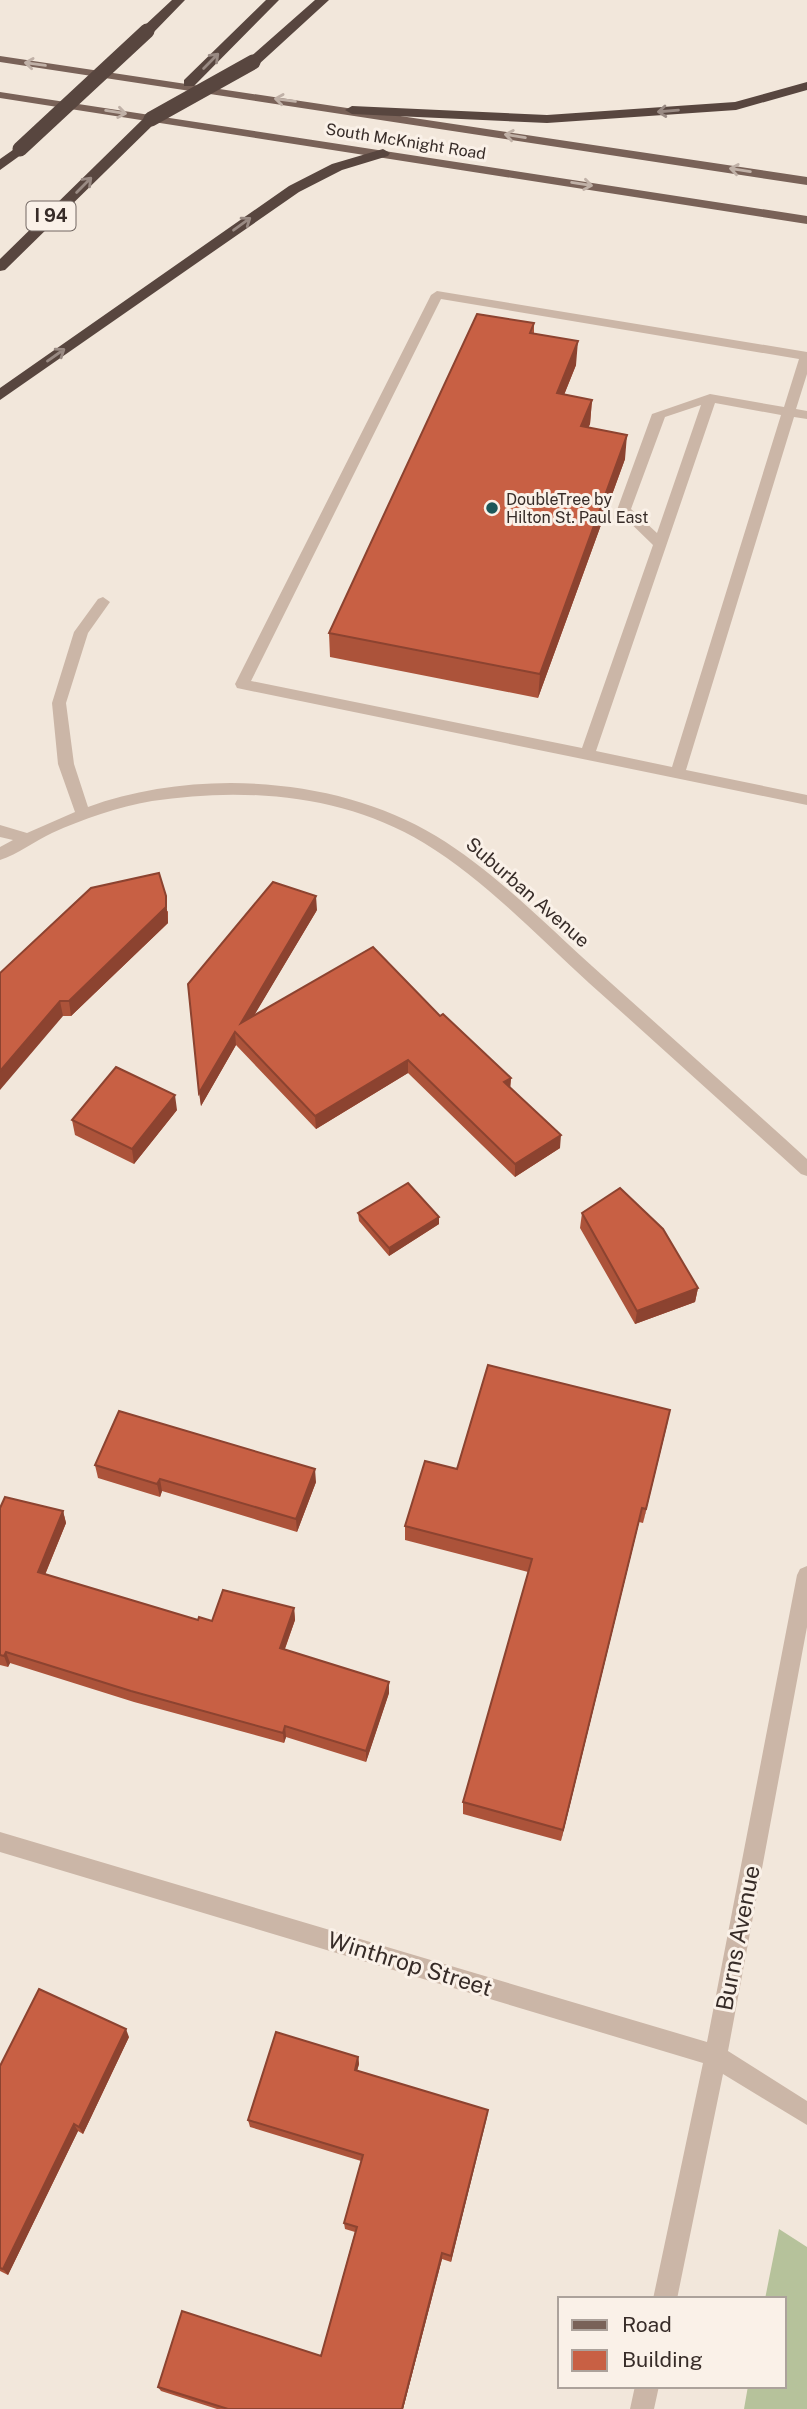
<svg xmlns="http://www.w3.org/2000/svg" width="807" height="2409" font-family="'Public Sans',sans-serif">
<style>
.green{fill:#b6c29b}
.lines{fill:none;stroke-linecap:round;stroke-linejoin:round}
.minor{fill:#cbb6a7;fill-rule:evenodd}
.major{fill:#796258;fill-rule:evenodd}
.highway{fill:#58463f;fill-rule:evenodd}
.highway-bridge{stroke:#58463f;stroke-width:15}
.wall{fill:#ac533a}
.shaded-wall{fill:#8c4330}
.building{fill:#c86044;stroke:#8c4330;stroke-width:2}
.oneway{stroke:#998a83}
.oneway2{stroke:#c0b1a7}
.poi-dot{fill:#1c5759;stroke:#faf1e8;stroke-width:2.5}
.labels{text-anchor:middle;stroke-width:6;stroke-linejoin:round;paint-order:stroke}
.far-street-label{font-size:16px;fill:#372c28;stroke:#faf1e8}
.far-poi-label{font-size:16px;fill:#372c28;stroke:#faf1e8;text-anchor:start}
.shield{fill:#faf1e8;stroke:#726762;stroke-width:2}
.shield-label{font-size:18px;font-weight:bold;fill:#372c28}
.street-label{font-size:19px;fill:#372c28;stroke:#faf1e8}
.near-street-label{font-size:23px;fill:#372c28;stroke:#faf1e8}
</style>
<rect width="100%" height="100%" fill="#f2e7db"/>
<!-- green -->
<path class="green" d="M779 2229 807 2247V2409H744L748 2386H784V2299H765Z"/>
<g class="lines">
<!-- minor -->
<path class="minor" d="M437 291 807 352V374L796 409 807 411V419L794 417 686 770 807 795V805L237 688 235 684 431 295ZM441 299 799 359 784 407 710 394 652 414 617 510 653 545 582 748 251 681ZM715 403 781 415 672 767 596 751ZM701 405 657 533 631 509 665 417Z
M103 597 110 602 88 633 66 703 74 764 88 807C195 768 338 776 436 836 497 873 549 928 602 975 670 1036 739 1097 807 1159V1176L801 1174C730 1110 660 1046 589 983 536 935 485 880 424 843 343 794 243 787 152 801 118 807 83 819 52 833 35 841 18 854 0 860V847L13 840 0 837V825L27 833 75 812 58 764 52 703 74 632 98 599Z
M807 1566V1627L728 2051 807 2101V2125L723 2074 677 2299H653L703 2063 0 1852V1832L707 2042 797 1575 800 1569Z
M635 2386H659L654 2409H630Z"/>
<!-- major -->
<path class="major" d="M0 56 807 177V185L0 62Z
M0 92 807 216V224L0 98Z"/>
<!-- highway -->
<path class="highway" d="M172 0H185L152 34H142V28Z
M266 0H279L194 86H184V80Z
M315 0H329L258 65H248V59Z
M807 82V90L736 110 547 123 352 114 345 110 352 106 547 115 735 102Z
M151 115 156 116V122L5 270 0 271V259L146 116Z
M20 145 27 149 25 152 0 170V159Z
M383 149 390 153 388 156 342 170 299 192 0 400V388L289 186 332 164Z"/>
<!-- highway-bridge -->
<path class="highway-bridge" d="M151 119 253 62
M20 149 147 31"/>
</g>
<!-- wall -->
<path class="wall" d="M534 323V333L576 365 564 395 592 400 590 424 588 427 625 459 538 698 330 657 329 633Z
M317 910 254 1015 440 1016 511 1078 510 1087 560 1148 515 1177 408 1073 316 1129 236 1045 201 1106 188 984Z
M168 911V923L71 1016H63L0 973Z
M177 1110 134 1164 75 1135 72 1120Z
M358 1213 439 1224 389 1256 359 1221Z
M582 1213 698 1288 695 1302 635 1324 580 1228Z
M670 1410 643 1523 639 1522 561 1841 463 1814V1802L528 1572 405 1540V1526L457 1469Z
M95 1465 316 1482 297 1532 162 1491 160 1497 98 1478Z
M0 1508 63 1511 66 1523 45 1575 198 1620 212 1621 294 1608 295 1620 285 1649 389 1693 366 1762 286 1737 284 1743 134 1702 10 1663 8 1667 0 1665Z
M129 2037 83 2134 78 2131 8 2275 0 2271V2066Z
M358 2057 359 2064 357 2071 488 2110 451 2262 442 2259 403 2409H217L161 2391 158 2387 321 2356 355 2232 345 2229 344 2223 361 2161 250 2127 248 2120Z"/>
<!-- shaded-wall -->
<path class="shaded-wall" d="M578 341 576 365 555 417 557 393Z
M592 400 590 424 579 450 581 426Z
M627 435 625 459 538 698 540 674Z
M166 896 168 923 71 1016 69 1001Z
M316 896 317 910 242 1036 241 1023Z
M60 1001 63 1016 0 1090V1071Z
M235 1032 236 1045 201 1106 199 1093Z
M408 1060V1073L316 1129 315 1116Z
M511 1078 510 1091 504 1082Z
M175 1095 177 1110 134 1164 132 1149Z
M561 1135 560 1148 515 1177V1164Z
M439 1217V1224L389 1256V1248Z
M698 1288 695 1302 635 1324 637 1311Z
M670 1410 667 1425 643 1523 646 1509Z
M315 1469 316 1482 297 1532 296 1519Z
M160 1479 162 1491 160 1497 157 1484Z
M642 1508 639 1522 561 1841 563 1830Z
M63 1511 66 1523 41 1584 38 1572Z
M294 1608 295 1620 281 1659 280 1648Z
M6 1652 10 1663 8 1667 4 1656Z
M389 1682V1693L366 1762V1751Z
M285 1726 286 1737 284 1743 283 1733Z
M126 2029 129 2037 83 2134 79 2127Z
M358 2057 359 2064 355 2077V2070Z
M488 2110 487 2117 451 2262V2256Z
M74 2124 78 2131 8 2275 3 2269Z
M442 2253V2259L403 2409H402Z"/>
<!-- building -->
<path class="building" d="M477 314 534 323 530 333 578 341 557 393 592 400 581 426 627 435 540 674 329 633Z
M159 873 166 896V907L69 1001H60L0 1071V973L91 888Z
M273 882 316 896 241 1023 373 947 440 1016 443 1014 511 1078 504 1082 561 1135 515 1164 408 1060 315 1116 235 1032 199 1093 188 984Z
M116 1067 175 1095 132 1149 72 1120Z
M408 1183 439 1217 389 1248 358 1213Z
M620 1188 663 1229 698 1288 637 1311 582 1213Z
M488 1365 670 1410 646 1509 642 1508 563 1830 463 1802 532 1559 405 1526 425 1461 457 1469Z
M119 1411 315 1469 296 1519 160 1479 157 1484 95 1465Z
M5 1497 63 1511 38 1572 198 1620 199 1617 212 1621 223 1590 294 1608 280 1648 389 1682 366 1751 285 1726 283 1733 131 1691 6 1652 4 1656 0 1655V1508Z
M39 1989 126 2029 79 2127 74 2124 3 2269 0 2268V2066Z
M276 2032 358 2057 355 2070 488 2110 451 2256 442 2253 402 2409H228L158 2387 182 2311 321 2356 357 2227 344 2223 363 2155 248 2120Z"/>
<!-- one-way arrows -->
<defs><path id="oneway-shaft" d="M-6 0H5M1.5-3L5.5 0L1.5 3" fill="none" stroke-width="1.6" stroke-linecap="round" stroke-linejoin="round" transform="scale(1.75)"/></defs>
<g class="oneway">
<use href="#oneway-shaft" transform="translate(211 61) rotate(-45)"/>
<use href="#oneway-shaft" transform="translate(668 111) rotate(175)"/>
<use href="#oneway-shaft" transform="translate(84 185) rotate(-45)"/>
<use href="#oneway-shaft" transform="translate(242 224) rotate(-36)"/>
<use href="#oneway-shaft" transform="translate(56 355) rotate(-35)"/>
</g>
<g class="oneway2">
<use href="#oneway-shaft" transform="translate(35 64) rotate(-172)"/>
<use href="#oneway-shaft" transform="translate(285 100) rotate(-172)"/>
<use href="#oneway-shaft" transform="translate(116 112) rotate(9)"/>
<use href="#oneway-shaft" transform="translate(515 136) rotate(-171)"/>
<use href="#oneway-shaft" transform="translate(740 170) rotate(-171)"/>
<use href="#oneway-shaft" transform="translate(582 184) rotate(9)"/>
</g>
<!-- markers -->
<circle class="poi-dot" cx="492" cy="508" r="7"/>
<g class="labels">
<!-- far-street labels -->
<g class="far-street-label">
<text transform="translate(406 141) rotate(9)" y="6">South McKnight Road</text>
</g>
<!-- far-poi labels -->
<g class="far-poi-label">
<text x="506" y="505">DoubleTree by<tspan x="506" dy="18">Hilton St. Paul East</tspan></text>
</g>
<!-- shield labels -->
<rect class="shield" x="26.5" y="201.5" width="49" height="29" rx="5"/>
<g class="shield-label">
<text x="51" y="222">I 94</text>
</g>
<!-- street labels -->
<g class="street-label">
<text transform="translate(528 892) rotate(41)" y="7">Suburban Avenue</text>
</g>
<!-- near-street labels -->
<g class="near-street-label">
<text transform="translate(738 1938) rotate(-79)" y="8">Burns Avenue</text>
<text transform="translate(410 1964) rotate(17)" y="8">Winthrop Street</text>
</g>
</g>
<!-- legend -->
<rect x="558" y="2297" width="228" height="91" fill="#faf1e8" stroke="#aca29b" stroke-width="2"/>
<rect x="572" y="2320" width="35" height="10" fill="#796258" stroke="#aca29b" stroke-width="2"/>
<text x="622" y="2332" font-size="21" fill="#372c28">Road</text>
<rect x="572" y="2350" width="35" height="21" fill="#c86044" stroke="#aca29b" stroke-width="2"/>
<text x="622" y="2367" font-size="21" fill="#372c28">Building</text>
</svg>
